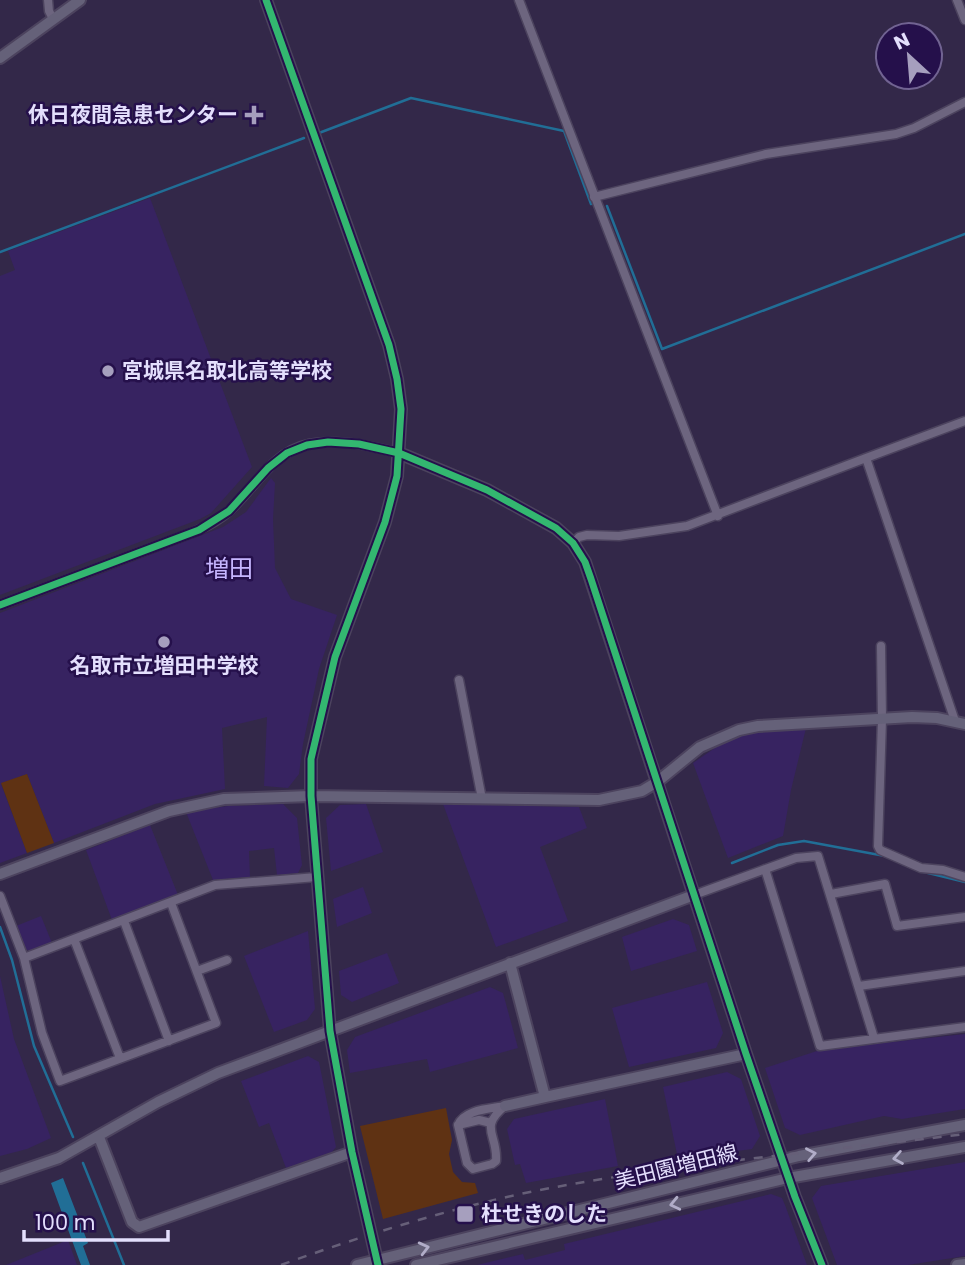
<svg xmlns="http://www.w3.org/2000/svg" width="965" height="1265" font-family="Poppins,'Noto Sans JP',sans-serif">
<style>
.built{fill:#372361}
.green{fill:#5f3213}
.water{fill:#216e96}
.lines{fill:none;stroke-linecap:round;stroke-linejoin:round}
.stream{stroke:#216e96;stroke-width:2.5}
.street-casing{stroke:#4c435e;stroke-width:11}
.secondary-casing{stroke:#4c435e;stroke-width:14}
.street{stroke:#6d657f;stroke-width:8}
.secondary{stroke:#656179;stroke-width:10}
.rail{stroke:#665f78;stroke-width:2.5;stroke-dasharray:9 9;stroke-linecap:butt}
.cycleway-casing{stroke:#25104b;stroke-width:11}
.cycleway{stroke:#33b770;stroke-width:7}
.oneway{stroke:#b1adc8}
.poi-dot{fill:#a69fbe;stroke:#25104b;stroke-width:2.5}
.labels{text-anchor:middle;stroke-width:5;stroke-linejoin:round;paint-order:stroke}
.poi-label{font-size:21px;font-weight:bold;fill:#e4dffd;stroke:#25104b;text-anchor:start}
.street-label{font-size:21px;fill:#e4dffd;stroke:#25104b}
.quarter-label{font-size:24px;fill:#c6b6ff;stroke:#25104b}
</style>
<rect width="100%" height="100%" fill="#332849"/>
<!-- built -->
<path class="built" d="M150 198 252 467 211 513 200 519 0 595V276L15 270 8 251Z
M271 478 275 483 273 519 275 568 291 599 337 615 319 669 303 744 299 774 288 788 264 786 267 717 222 728 225 789 155 804 54 843 27 774 1 784 27 853 0 863V613L223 527 246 512Z
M806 728 791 790 783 836 728 858 693 763 725 741 739 736 757 731Z
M283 804 297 818 302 865 298 873 277 875 274 848 249 851 250 877 213 880 186 812 228 806Z
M366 804 383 852 331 871 326 818 340 805Z
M443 804 579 807 587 828 540 847 568 921 496 947Z
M150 825 178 895 112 920 86 850Z
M363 887 372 913 337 927 333 899Z
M41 916 52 943 30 951 25 949 16 926Z
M673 919 689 925 697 951 631 971 622 937Z
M308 931 315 1009 307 1020 274 1032 244 956Z
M387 953 399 983 352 1002 341 995 339 971Z
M0 976 14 1039 51 1138 27 1149 0 1156Z
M707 982 723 1033 716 1048 629 1067 612 1008Z
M490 987 503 993 518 1048 430 1072 427 1059 350 1073 347 1050 355 1037Z
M965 1034V1109L902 1119 884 1116 800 1135 785 1128 765 1068 820 1050Z
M308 1056 319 1062 336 1147 332 1152 286 1168 269 1123 259 1127 241 1081Z
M727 1072 741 1079 760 1136 752 1149 678 1159 663 1087Z
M605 1099 618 1166 526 1183 520 1164 515 1165 507 1129 514 1119Z
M965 1162V1256L908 1265H837L812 1198 821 1186Z
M771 1194 782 1198 785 1205 807 1265H477L523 1254 525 1260 565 1250 564 1244Z
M68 1240 77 1265H6Z"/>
<!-- green -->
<path class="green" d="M27 774 54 843 27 853 1 783Z
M446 1108 452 1140 449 1154 453 1172 462 1182 475 1183 478 1193 383 1219 360 1126Z"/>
<!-- water -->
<path class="water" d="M63 1178 88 1243 83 1246 90 1265H81L51 1183Z"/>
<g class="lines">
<!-- stream -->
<path class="stream" d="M319 133 411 98 564 131 591 204
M607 206 662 349 965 234
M0 252 304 138
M732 863 778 845 804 841 885 856
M920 871 965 882
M0 927 12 960 34 1046 73 1137
M83 1163 124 1265"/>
<defs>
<path id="street" d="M48 0 49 11 53 19
M519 0 718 516
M957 0 965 20
M594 197 766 154 896 134 914 128 965 102
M866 458 965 421
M573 543 579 537 587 535 619 536 687 526 866 458 955 721
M0 605C49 587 97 568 146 550 173 539 206 531 228 512 255 489 271 452 309 444 339 438 370 446 399 453
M881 646 882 719 878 846 880 850 921 868 943 870 965 877
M459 680 482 799
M765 869 820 1046 965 1027
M831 894 885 884 897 926 965 917
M694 895 796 858 818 856 874 1038
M0 896 24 958 42 1033 60 1081 216 1023 171 903
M124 921 169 1041
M74 939 120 1058
M24 958 215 885 317 877
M197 971 227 960
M859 986 965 971
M505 1106C478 1128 498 1134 496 1161L492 1164 473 1169 467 1163 458 1125C465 1109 490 1109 505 1106Z
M458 1125 479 1120 491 1123"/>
<path id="secondary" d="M266 0 389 345 397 379 401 409 397 476 385 522 335 657 311 759V796L330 1031 352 1152 378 1265
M0 58 80 0
M399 453 487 490 556 528 573 543 585 562 746 1054 795 1197 822 1265
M0 874 169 811 224 799 311 796 599 800 642 791 657 782 700 747 739 730 758 726 912 717 937 718 965 724
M510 963 545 1097 746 1054
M505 1106 545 1097
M99 1137 132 1222 139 1227 352 1152
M0 1178 59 1158 158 1102 218 1073 694 895
M357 1265 799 1156 965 1125
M416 1265 788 1178 965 1147
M957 1265 965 1264"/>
</defs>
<!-- street casing -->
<use href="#street" class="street-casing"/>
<!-- secondary casing -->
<use href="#secondary" class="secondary-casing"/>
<!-- street -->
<use href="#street" class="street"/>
<!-- secondary -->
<use href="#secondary" class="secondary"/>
<!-- rail -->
<path class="rail" d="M281 1265C361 1236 442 1211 525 1193 669 1164 819 1152 965 1134"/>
<defs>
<path id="cycleway" d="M266 0 389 345 397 379 401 409 397 476 385 522 335 657 311 759V796L330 1031 352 1152 378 1265
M0 605 199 530 229 511 268 468 287 453 307 445 328 442 359 444 399 453 487 490 556 528 573 543 585 562 591 579 746 1054 795 1197 822 1265"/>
</defs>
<!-- cycleway casing -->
<use href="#cycleway" class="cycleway-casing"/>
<!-- cycleway -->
<use href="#cycleway" class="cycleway"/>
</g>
<!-- one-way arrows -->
<defs><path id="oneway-chevron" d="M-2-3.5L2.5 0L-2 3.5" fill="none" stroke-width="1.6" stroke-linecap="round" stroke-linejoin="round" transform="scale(1.75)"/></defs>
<g class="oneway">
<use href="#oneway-chevron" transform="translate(811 1154) rotate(-11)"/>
<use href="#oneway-chevron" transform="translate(898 1158) rotate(170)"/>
<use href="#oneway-chevron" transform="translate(675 1204) rotate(167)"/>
<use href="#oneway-chevron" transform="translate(424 1248) rotate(-14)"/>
</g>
<!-- markers -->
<g class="poi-dot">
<path d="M250.5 104.5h7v7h7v7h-7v7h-7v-7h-7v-7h7z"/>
<circle cx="108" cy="371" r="7"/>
<circle cx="164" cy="642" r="7"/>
<rect x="456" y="1205" width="18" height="18" rx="3.5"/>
</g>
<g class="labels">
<!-- poi labels -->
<g class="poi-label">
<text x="238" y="122" text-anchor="end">休日夜間急患センター</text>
<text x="122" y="378">宮城県名取北高等学校</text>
<text x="164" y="673" text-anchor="middle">名取市立増田中学校</text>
<text x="481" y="1221">杜せきのした</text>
</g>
<!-- street labels -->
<g class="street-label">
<text transform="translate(676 1167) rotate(-14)" y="7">美田園増田線</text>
</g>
<!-- quarter labels -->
<g class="quarter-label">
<text x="229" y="577">増田</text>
</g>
</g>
<!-- north arrow -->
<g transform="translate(909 56) rotate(334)"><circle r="33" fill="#25104b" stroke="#716392" stroke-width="2"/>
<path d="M0-5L12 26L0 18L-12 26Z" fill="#a69fbe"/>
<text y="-10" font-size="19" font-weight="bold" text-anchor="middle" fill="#e4dffd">N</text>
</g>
<!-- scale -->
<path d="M24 1230v10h144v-10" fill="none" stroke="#e4dffd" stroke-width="3.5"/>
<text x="35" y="1230" font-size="21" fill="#e4dffd" stroke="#25104b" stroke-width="5" paint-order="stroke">100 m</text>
</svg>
